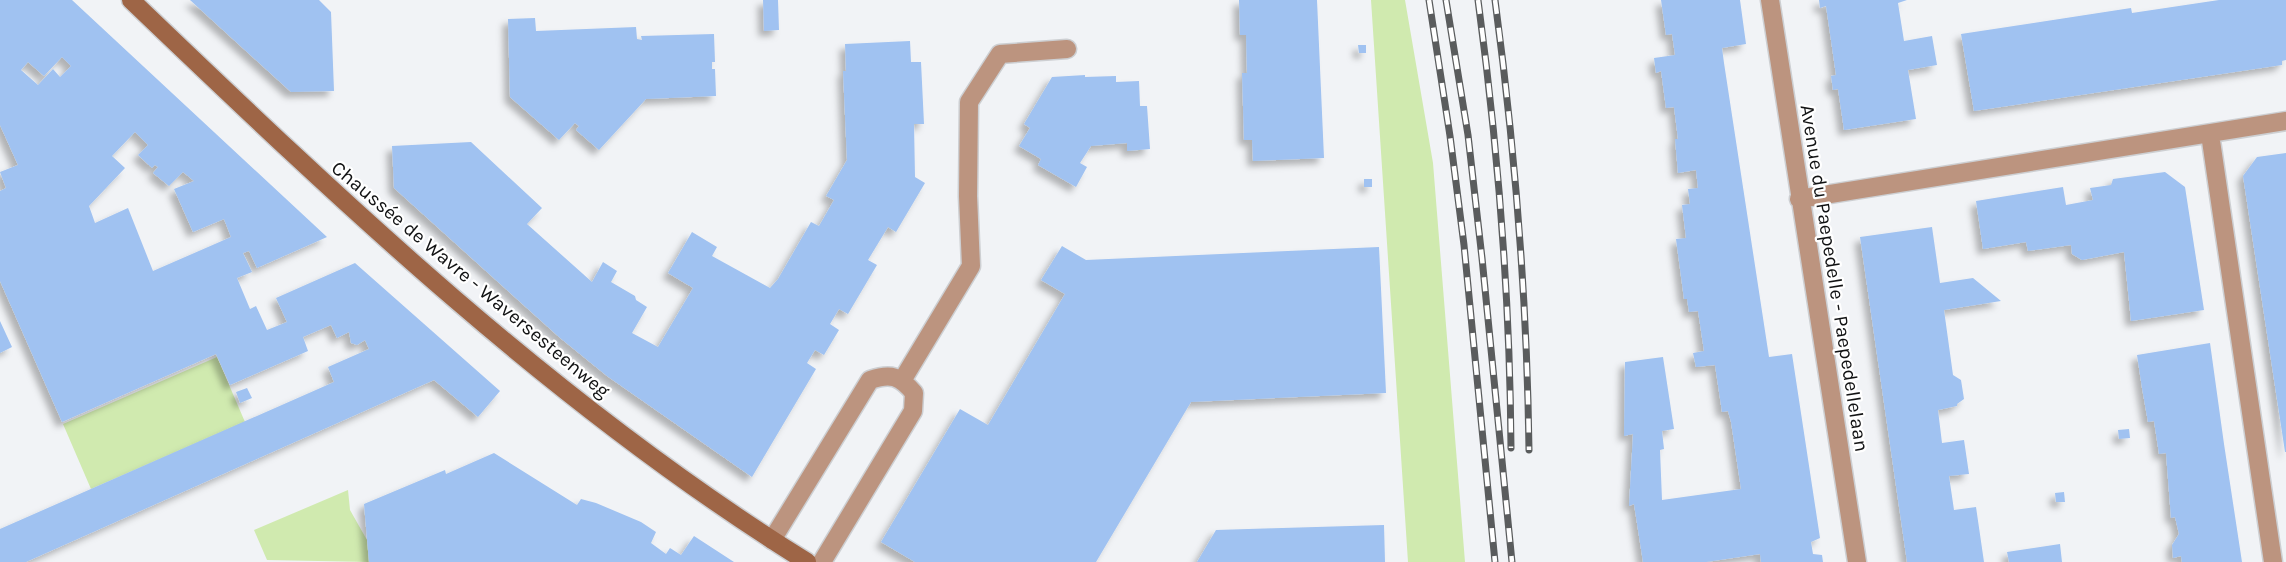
<svg xmlns="http://www.w3.org/2000/svg" width="2286" height="562" font-family="Karla,sans-serif">
<style>
.green{fill:#d0eaaf}
.building{fill:#a0c2f1;fill-rule:evenodd;filter:url(#shadow)}
.lines{fill:none;stroke-linecap:round;stroke-linejoin:round}
.street-casing{stroke:#cdcfd2;stroke-width:21}
.secondary-casing{stroke:#cdcfd2;stroke-width:21}
.street{stroke:#bc947f;stroke-width:18}
.secondary{stroke:#9e6546;stroke-width:18}
.rail-casing{stroke:#5a5c5d;stroke-width:7}
.rail{stroke:#fff;stroke-width:4.5;stroke-dasharray:14;stroke-linecap:butt}
.labels{text-anchor:middle;stroke-width:4.5;stroke-linejoin:round;paint-order:stroke}
.street-label{font-size:20px;fill:#111213;stroke:#fff}
</style>
<defs>
<filter id="shadow"><feDropShadow dx="-5.5" dy="5.5" stdDeviation="3" flood-color="#0004"/></filter>
</defs>
<rect width="100%" height="100%" fill="#f1f3f6"/>
<!-- green -->
<path class="green" d="M1371 0H1405L1433 163 1465 562H1408Z
M217 357 245 422 91 489 63 424Z
M348 490 350 510 367 540 369 562 267 560 254 530Z"/>
<!-- building -->
<path class="building" d="M0 0H72L327 237 257 268 249 251 243 253 252 272 237 278 250 309 256 306 267 330 287 322 276 298 355 263 500 391 478 417 434 380 26 562H0V529L334 382 328 367 369 349 365 340 357 345 351 343 349 332 337 338 331 325 303 337 308 351 230 385 216 354 62 422 0 281V191L6 188 0 172 18 165 0 125ZM62 57 71 66 60 77 53 69 38 85 21 70 28 62 44 76ZM135 132 148 145 138 155 152 168 155 165 158 167 153 173 169 186 183 172 194 181 174 189 193 232 224 219 231 237 153 271 128 208 95 223 89 206 125 168 112 156Z
M190 0H319L331 12 334 91 291 92Z
M763 0H778L779 30 764 31Z
M1239 0H1317L1324 158 1253 161 1252 140H1244L1242 73H1247L1246 35H1240Z
M1661 0H1740L1746 44 1722 48 1724 63 1769 357 1792 354 1820 538 1811 542 1813 554 1822 555 1823 562H1761L1760 554 1706 562H1643L1634 504 1629 506 1633 434 1624 436 1625 362 1663 357 1674 429 1662 431 1664 449 1660 450 1662 500 1741 489 1731 422 1728 411 1722 412 1715 365 1696 367 1693 353 1704 351 1698 311 1689 312 1687 299H1684L1676 239 1686 238 1682 205 1690 204 1688 189 1698 188 1696 170 1678 173 1675 139H1678L1674 107 1666 108 1661 71 1656 73 1654 58 1675 55 1672 34 1666 35Z
M1819 0H1907L1898 3 1904 41 1932 36 1937 65 1908 70 1916 119 1844 130 1838 89 1833 90 1831 76 1836 75 1826 6 1820 8Z
M2219 0H2286V60L2282 61V65L1974 111 1961 34 2131 8 2132 13Z
M535 18 536 31 636 27 637 39 642 40 641 36 714 34 715 62H712V69H715L716 96 646 99 599 150 576 130 579 126 575 123 559 140 510 97 508 19Z
M910 41 911 62H921L924 124H914L915 177 925 183 896 232 888 227 868 260 877 265 848 314 839 309 830 324 839 330 824 355 815 350 807 363 816 369 752 477 607 376 559 337 394 188 392 146 471 142 542 208 527 224 592 282 603 262 617 271 611 282 635 296 636 300 647 307 632 333 658 347 693 288 668 273 692 232 717 247 712 256 770 288 778 279 811 222 819 226 834 200 826 196 847 160 843 71H846L845 44Z
M1358 45H1366V53H1359Z
M1085 75V77L1116 76V82L1139 81 1140 106H1147L1150 149 1127 151V143L1091 146 1080 163 1087 167 1076 187 1038 165 1041 159 1019 146 1030 128 1024 124 1052 77Z
M2286 153V452H2285L2243 176 2257 157Z
M2165 172 2185 187 2204 310 2131 321 2124 252 2082 260 2072 254 2071 245 2028 251 2026 242 1983 249 1976 201 2063 187 2066 205 2093 200 2090 188 2111 185 2113 179Z
M1364 179H1372V187H1364Z
M1932 227 1940 283 1973 278 2001 301 1944 310 1953 375 1961 380 1964 399 1957 404V406L1938 410 1942 443 1964 440 1969 474 1949 476 1954 510 1976 507 1984 562H1907L1860 237Z
M1062 246 1086 260 1379 247 1386 393 1191 402 1096 562H915L881 542 960 409 988 425 1065 294 1041 280Z
M0 321 12 347 0 353Z
M2210 343 2224 444 2242 562H2182L2181 556 2173 558 2172 545 2179 534 2175 517 2171 518 2166 453 2159 454 2154 421 2148 422 2142 388 2137 355Z
M247 388 252 398 240 403 236 392Z
M2129 429 2130 438 2119 439 2118 430Z
M494 453 577 505 581 499 596 503 641 522 656 532 651 543 666 554 670 548 681 555 694 536 734 562H369L364 504 445 470 446 474Z
M2064 492 2065 502H2056L2055 493Z
M1384 525 1385 562H1197L1216 530Z
M2060 544 2062 562H2009L2007 552Z"/>
<g class="lines">
<defs>
<path id="street" d="M1770 0 1857 562
M2210 134 2273 562
M1799 199 2286 121
M903 379 971 266 968 196 969 102 1000 54 1067 49
M772 540 870 380C891 373 900 376 914 393L913 411 822 562"/>
<path id="secondary" d="M131 0C344 204 556 406 807 562"/>
</defs>
<!-- street casing -->
<use href="#street" class="street-casing"/>
<!-- secondary casing -->
<use href="#secondary" class="secondary-casing"/>
<!-- street -->
<use href="#street" class="street"/>
<!-- secondary -->
<use href="#secondary" class="secondary"/>
<defs>
<path id="rail" d="M1429 0 1450 136 1464 245 1495 562
M1446 0 1468 135 1482 258 1512 562
M1478 0C1498 148 1510 298 1511 448
M1495 0C1515 149 1527 300 1529 450"/>
</defs>
<!-- rail casing -->
<use href="#rail" class="rail-casing"/>
<!-- rail -->
<use href="#rail" class="rail"/>
</g>
<g class="labels">
<!-- street labels -->
<g class="street-label">
<text transform="translate(1835 278) rotate(81)" y="7">Avenue du Paepedelle - Paepedellelaan</text>
<text transform="translate(471 279) rotate(40)" y="7">Chaussée de Wavre - Waversesteenweg</text>
</g>
</g>
</svg>
